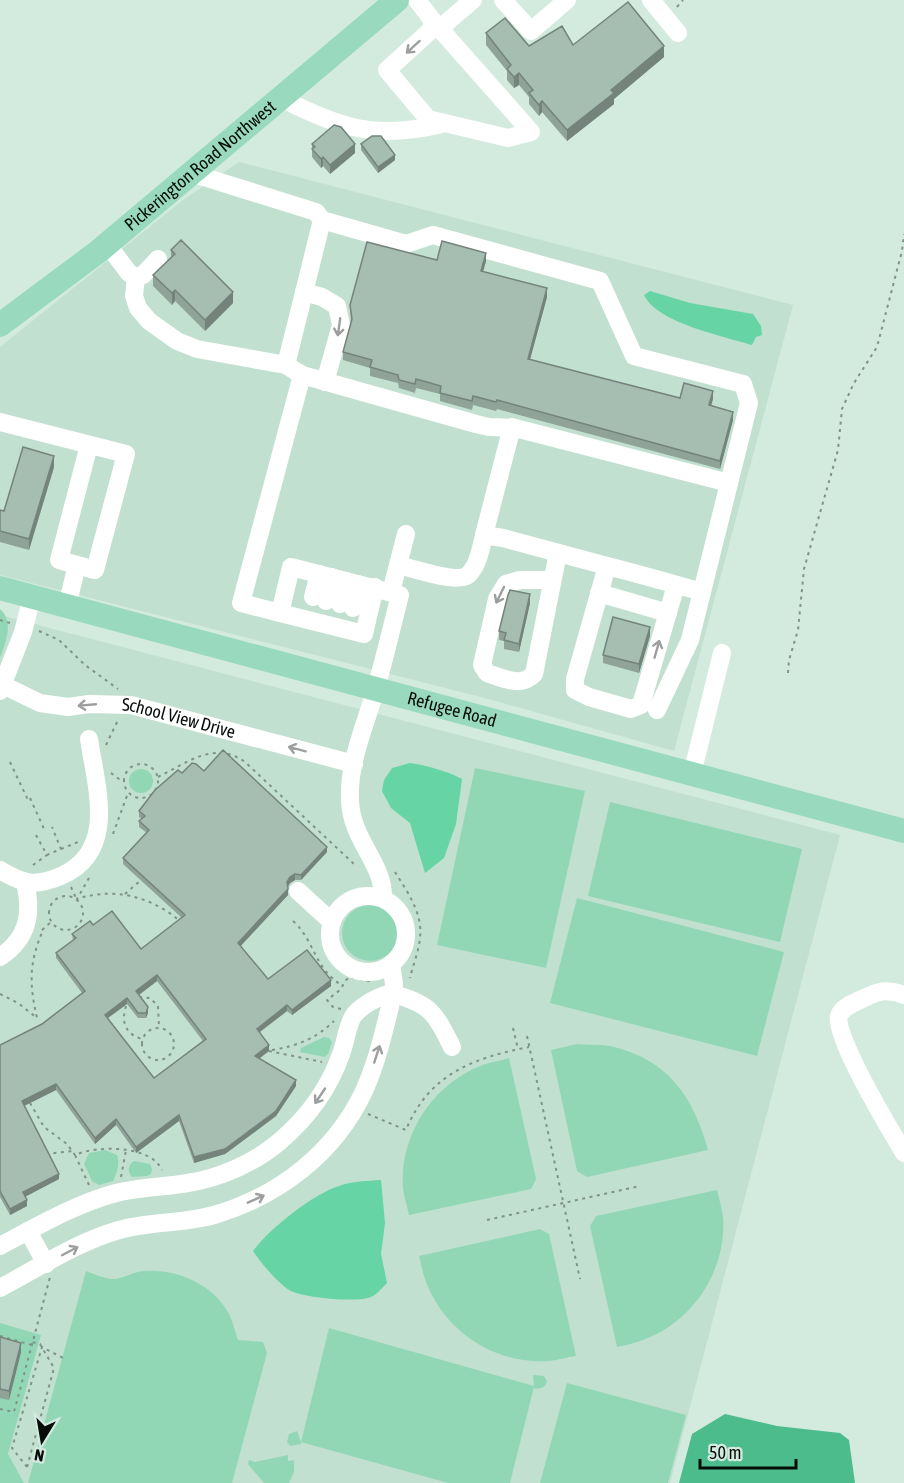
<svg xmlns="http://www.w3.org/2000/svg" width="904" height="1483" font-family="'Asap Condensed',sans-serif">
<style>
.built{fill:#c1e0d0}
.green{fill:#92d7b5}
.forest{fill:#4dbc8d}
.water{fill:#66d4a4}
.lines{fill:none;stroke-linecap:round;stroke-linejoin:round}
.path{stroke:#819289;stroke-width:2;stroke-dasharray:3 4.5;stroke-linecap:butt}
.minor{stroke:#fff;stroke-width:18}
.major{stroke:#99dabe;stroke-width:24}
.wall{fill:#8fa398;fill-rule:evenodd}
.shaded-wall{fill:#74847c}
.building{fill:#a6bdb1;stroke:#74847c;stroke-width:1.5;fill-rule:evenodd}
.oneway{stroke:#9c9f9d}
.labels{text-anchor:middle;stroke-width:5;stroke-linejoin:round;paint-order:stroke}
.street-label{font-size:18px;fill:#070e0a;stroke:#d3eade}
</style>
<rect width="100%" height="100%" fill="#d3eade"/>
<!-- built -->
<path class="built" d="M239 162 793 305 674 751 481 697 0 575V347L183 200Z
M0 615 840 835 670 1483H0Z"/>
<!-- green -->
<path class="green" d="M0 609C15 622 5 643 0 658Z
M475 768 585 791 546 968 437 945Z
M129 781a12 12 0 1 1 24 0a12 12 0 1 1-24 0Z
M610 802 802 849 780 942 588 896Z
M577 898 784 952 757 1056 550 1003Z
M342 933a28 28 0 1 1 56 0a28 28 0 1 1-56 0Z
M324 1037 329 1038 332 1042 328 1054 325 1057 300 1052 301 1048Z
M577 1044C588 1045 599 1044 610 1046 668 1059 693 1096 708 1150L587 1177 577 1171 551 1050Z
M509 1058 536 1179 531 1189 409 1215C407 1206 404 1197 403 1188 399 1136 433 1083 483 1065 491 1062 500 1061 509 1058Z
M105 1150 117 1155C120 1163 117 1174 113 1181L99 1185 92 1181 84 1164 89 1153Z
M134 1161 150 1164 152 1169 151 1174 147 1176 132 1177C127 1172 128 1165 134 1161Z
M717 1190C719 1199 722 1208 723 1217 727 1270 693 1322 643 1340 635 1343 626 1345 617 1347L590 1226 596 1216Z
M540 1229 549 1234 576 1356C568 1357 558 1360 549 1361 496 1365 445 1332 426 1282 423 1274 421 1264 419 1256Z
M86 1271C94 1274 105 1279 114 1279 122 1279 135 1271 145 1271 177 1269 213 1284 229 1314 233 1322 235 1332 238 1340L263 1342 267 1353 232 1483H28Z
M0 1323 41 1335 8 1454 24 1483H0Z
M329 1328 534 1386 533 1375 544 1376 547 1381C545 1388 542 1388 535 1389L534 1387 510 1483H448L301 1442V1444L290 1446 287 1442 289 1434 297 1431 301 1442Z
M567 1383 686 1415 668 1483H540Z
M288 1455V1461L294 1460V1472L289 1483H264L248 1464 249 1460 255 1462Z"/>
<!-- forest -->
<path class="forest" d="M725 1414 777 1426 840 1433 849 1440 855 1483H679L692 1434Z"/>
<!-- water -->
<path class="water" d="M650 291 690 303 753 314 761 326 762 335 756 337 752 345C723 336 657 323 644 295Z
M410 763C425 765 450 772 462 779L456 824 444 858 425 873 410 823 391 808 382 791 384 780 392 768Z
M381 1180 385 1223 381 1254 387 1283C381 1289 376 1296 368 1298 353 1302 302 1298 289 1290 277 1282 261 1263 253 1251 269 1229 313 1194 339 1186 353 1181 367 1181 381 1180Z"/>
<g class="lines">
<!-- path -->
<path class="path" d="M677 7 683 0
M0 620 10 623
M39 631 59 640 85 665 118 689
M788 673 789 660 798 630 804 569 838 450 842 409 854 383 877 347 902 251 904 234
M106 745 118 720
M10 762 28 800
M124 781a17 17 0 1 1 34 0a17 17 0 1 1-34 0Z
M111 773 123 782
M158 777C187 763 214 740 245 762L354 864H358
M30 798 45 831
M113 834 128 793
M36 835 47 855 61 849 52 827
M61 849 78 842
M33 865 47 855
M395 872C407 891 423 914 420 937 419 951 413 965 410 978
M89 878 77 899C114 887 150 896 180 921
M71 887 76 898
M125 894 141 880
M49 913a17 17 0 1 1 34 0a17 17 0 1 1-34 0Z
M293 921C316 942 313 968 343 986
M42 930 51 922
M0 994 18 1003 37 1018C29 983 29 963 43 930
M139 997 150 998 158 1006 159 1028
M126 1006C121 1022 125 1034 142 1039
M341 1009 333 1007 327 1000 340 990 346 980 350 977 373 982
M142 1044a16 16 0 1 1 32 0a16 16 0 1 1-32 0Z
M513 1028 518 1049
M527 1036 580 1279
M272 1050C296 1046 316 1039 334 1021
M269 1051 322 1062
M30 1103 44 1127 67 1144 75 1155
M368 1114 406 1130C429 1074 473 1058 529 1047
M46 1154 73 1151
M121 1177 126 1150
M89 1185 75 1155C97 1145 151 1145 162 1170
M487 1220 640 1186
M0 1336 32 1345
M0 1409 14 1412 50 1277
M27 1467 12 1448 42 1347 63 1358
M27 1467 54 1368 40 1344 32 1342"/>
<!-- minor -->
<g class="minor">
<path d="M417 0 433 21 531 132 508 138 428 119 387 70 431 30 433 21"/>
<path d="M503 0 531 31 567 0"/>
<path d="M651 0 678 33"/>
<path d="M439 29 473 0"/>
<path d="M281 98C339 128 376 140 442 124"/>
<path d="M191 173 316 212 322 220 286 365"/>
<path d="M322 220 406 244 433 235 600 281 634 356 743 384 749 403 690 640 657 710"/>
<path d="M107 244 129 273 136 277 143 275 158 259"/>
<path d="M136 277 134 296 138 308 149 321 177 341 197 349 286 365 302 375 476 424 489 427 515 428 729 483"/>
<path d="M304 292 322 297 337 306 341 325 325 382"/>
<path d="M302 375 241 603 280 613 291 567 400 595C392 626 385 657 376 688 366 724 348 762 350 800 351 840 384 863 383 898"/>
<path d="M0 422 126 454 95 570 59 560 89 445"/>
<path d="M484 535 512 427"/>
<path d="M398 565C412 568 457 584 468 575 478 566 481 548 484 535L503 538 607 566"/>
<path d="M551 580H520L506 584 497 599 482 665 487 673C502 678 521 688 534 674L558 553"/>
<path d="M676 585 641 705 631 709 589 697 575 690V679L607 566C639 574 670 583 702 592"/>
<path d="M391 592 406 534"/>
<path d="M599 593 668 613"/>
<path d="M313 597 319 574"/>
<path d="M326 601 332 577"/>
<path d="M340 604 346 581"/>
<path d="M67 606 77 565"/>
<path d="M353 608 358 584"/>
<path d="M280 613 364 634 375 587"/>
<path id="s1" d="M3 685 40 703 68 707 89 704 131 705 354 764"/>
<path d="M0 691 23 632 32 597"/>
<path d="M692 774 722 653"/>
<path d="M0 870C23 884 35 887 61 876 118 851 96 787 89 739"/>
<path d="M298 891 332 922"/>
<circle cx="368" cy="934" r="38"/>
<path d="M0 957C27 939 33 915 25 883"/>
<path d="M391 964 394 984 393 994C431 1004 435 1013 452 1047"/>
<path d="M904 995C884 988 879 991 860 1000 852 1004 842 1007 839 1016 833 1035 891 1131 904 1153"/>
<path d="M28 1231 46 1264"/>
<path d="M0 1246C38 1226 75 1204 116 1193 140 1187 164 1187 188 1183 220 1178 254 1163 279 1142 306 1119 329 1089 341 1054 345 1045 348 1022 354 1015 360 1007 382 993 393 994 385 1027 378 1060 364 1091 335 1153 279 1196 214 1215 183 1224 150 1221 119 1230 77 1242 38 1268 0 1288"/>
</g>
<!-- major -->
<g class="major">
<path id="s2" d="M0 325 99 251 397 0"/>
<path id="s3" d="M0 588 904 831"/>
</g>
</g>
<!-- wall -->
<path class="wall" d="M486 33 529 46 573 45 664 57 614 99V104L567 141 542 112 539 116 529 104V97L519 85 514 88 507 80V71L486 45Z
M312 144 355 153 330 174 323 166 321 168 312 157Z
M361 144 395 160 378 173 361 150Z
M171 250 233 303 205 331 175 301 172 305 153 286V275L171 257Z
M437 260 486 261 483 271 547 297 530 359 680 398 713 399 711 405 733 420 720 469 497 409 496 411 473 405 472 410 440 401V394L416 388 415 393 399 388 398 383 370 376V368L343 360V352L351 322 350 305Z
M54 467 29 550 0 542V510L4 511Z
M530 603 519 652 504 649V641L499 640V631Z
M650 636 639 673 603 663V655Z
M204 771 327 852 301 880H295L290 883 287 888 288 895 240 946 268 979 331 986 292 1015 287 1011 260 1032 269 1051 259 1058 296 1086 276 1116 225 1154 194 1163 179 1121 136 1153 116 1125 95 1144 56 1090 24 1106 59 1179 25 1196 27 1206 10 1215 0 1197V1045L42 1024 82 993 56 958V953L73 940 72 934 93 925 141 949 182 918 123 864V858L147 833 139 827V821L142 819 139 817V811L182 773ZM157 981 203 1041 154 1078 108 1018 127 1004 138 1018H146L148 1013 139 995Z
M0 1337 21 1352 9 1400 0 1398Z"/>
<!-- shaded-wall -->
<path class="shaded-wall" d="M664 46V57L614 99V104L567 141V130L611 90Z
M519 73V85L514 88V77Z
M542 101V112L539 116V105Z
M355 144V153L330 174V165Z
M395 155V160L378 173V167Z
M323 157V166L321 168V159Z
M486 253V261L481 279V271Z
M547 288V297L528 367V359Z
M175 290V301L172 305V293Z
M233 292V303L205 331V320Z
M713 391V399L709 413V405Z
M733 412V420L720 469V461Z
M54 456V467L29 550V539Z
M530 594V603L519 652V644Z
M650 627V636L639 673V664Z
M327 847V852L301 880V875Z
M295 874V880L290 883 287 888V882L290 877Z
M288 889V895L238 949V943Z
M157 975V981L136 997V991Z
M331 980V986L292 1015V1010Z
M127 998V1004L105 1020V1015Z
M287 1005V1011L257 1034V1029Z
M148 1007V1013L146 1018V1013Z
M269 1045V1051L255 1062V1056Z
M296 1080V1086L276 1116 225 1154 194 1163V1157Z
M56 1084V1090L22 1107V1101Z
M179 1115V1121L136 1153V1147Z
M116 1119V1125L95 1144V1138Z
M59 1174V1179L23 1198V1192Z
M27 1200V1206L10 1215V1209Z
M21 1343V1352L9 1400V1391Z"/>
<!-- building -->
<path class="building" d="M628 2 664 46 611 90 614 93 567 130 542 101 539 105 529 93 533 90 519 73 514 77 507 69 511 65 486 33 505 18 529 46 562 26 573 45Z
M334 125 341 127 355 144 330 165 323 157 321 159 312 149 315 147 312 144Z
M372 136H381L395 155 378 167 361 144Z
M181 240 233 292 205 320 175 290 172 293 153 275 175 254 171 250Z
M442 241 486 253 481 271 547 288 528 359 680 398 684 383 713 391 709 405 733 412 720 461 497 400 496 402 473 396 472 401 440 393 441 386 416 379 415 384 399 380 398 375 370 367 372 360 343 352 352 319 350 305 367 242 437 260Z
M23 447 54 456 29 539 0 531V510L4 511Z
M510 590 530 594 519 644 504 640 506 633 499 631 508 595Z
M613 617 650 627 639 664 603 655Z
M223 750 327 847 301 875 295 874 290 877 287 882 288 889 238 943 268 979 307 950 331 980 292 1010 287 1005 257 1029 269 1045 255 1056 296 1080 276 1111 225 1149 194 1157 179 1115 136 1147 116 1119 95 1138 56 1084 22 1101 59 1174 23 1192 27 1200 10 1209 0 1191V1045L42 1024 85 991 56 953 76 938 72 934 90 921 93 925 112 911 141 949 185 915 123 858 149 830 139 821 145 816 139 811 155 790 178 770 182 773 192 763 196 764 204 771ZM157 975 206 1039 154 1078 105 1015 127 998 138 1013H146L148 1007 136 991Z
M0 1337 21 1343 9 1391 0 1389Z"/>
<!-- one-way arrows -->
<defs><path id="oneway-shaft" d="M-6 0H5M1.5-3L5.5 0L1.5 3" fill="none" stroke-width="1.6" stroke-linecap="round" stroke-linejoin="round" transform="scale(1.5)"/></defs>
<g class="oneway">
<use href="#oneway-shaft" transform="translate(413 47) rotate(138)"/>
<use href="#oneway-shaft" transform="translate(339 327) rotate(98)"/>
<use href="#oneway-shaft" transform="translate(500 595) rotate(116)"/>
<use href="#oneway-shaft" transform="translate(657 649) rotate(-74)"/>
<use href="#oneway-shaft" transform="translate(87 705) rotate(175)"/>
<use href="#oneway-shaft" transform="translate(297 749) rotate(-165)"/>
<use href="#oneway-shaft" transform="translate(377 1054) rotate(-72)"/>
<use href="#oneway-shaft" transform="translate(320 1096) rotate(124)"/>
<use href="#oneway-shaft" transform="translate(256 1199) rotate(-24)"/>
<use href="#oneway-shaft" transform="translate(70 1251) rotate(-28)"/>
</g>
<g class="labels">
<!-- street labels -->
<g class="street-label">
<text dy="6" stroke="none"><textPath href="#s2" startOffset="256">Pickerington Road Northwest</textPath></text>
<text dy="6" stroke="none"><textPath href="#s3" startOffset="468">Refugee Road</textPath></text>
<text dy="6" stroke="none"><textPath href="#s1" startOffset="182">School View Drive</textPath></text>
</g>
</g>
<!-- north arrow -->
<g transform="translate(42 1441) rotate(191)" stroke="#d3eade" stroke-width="4.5" paint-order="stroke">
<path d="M0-4.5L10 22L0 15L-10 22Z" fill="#070e0a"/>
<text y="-9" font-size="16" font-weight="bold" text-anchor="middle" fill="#070e0a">N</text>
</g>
<!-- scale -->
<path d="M700 1459v9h96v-9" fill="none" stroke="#070e0a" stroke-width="3"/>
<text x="709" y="1459" font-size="18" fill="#070e0a" stroke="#d3eade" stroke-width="4.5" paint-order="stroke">50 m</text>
</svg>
